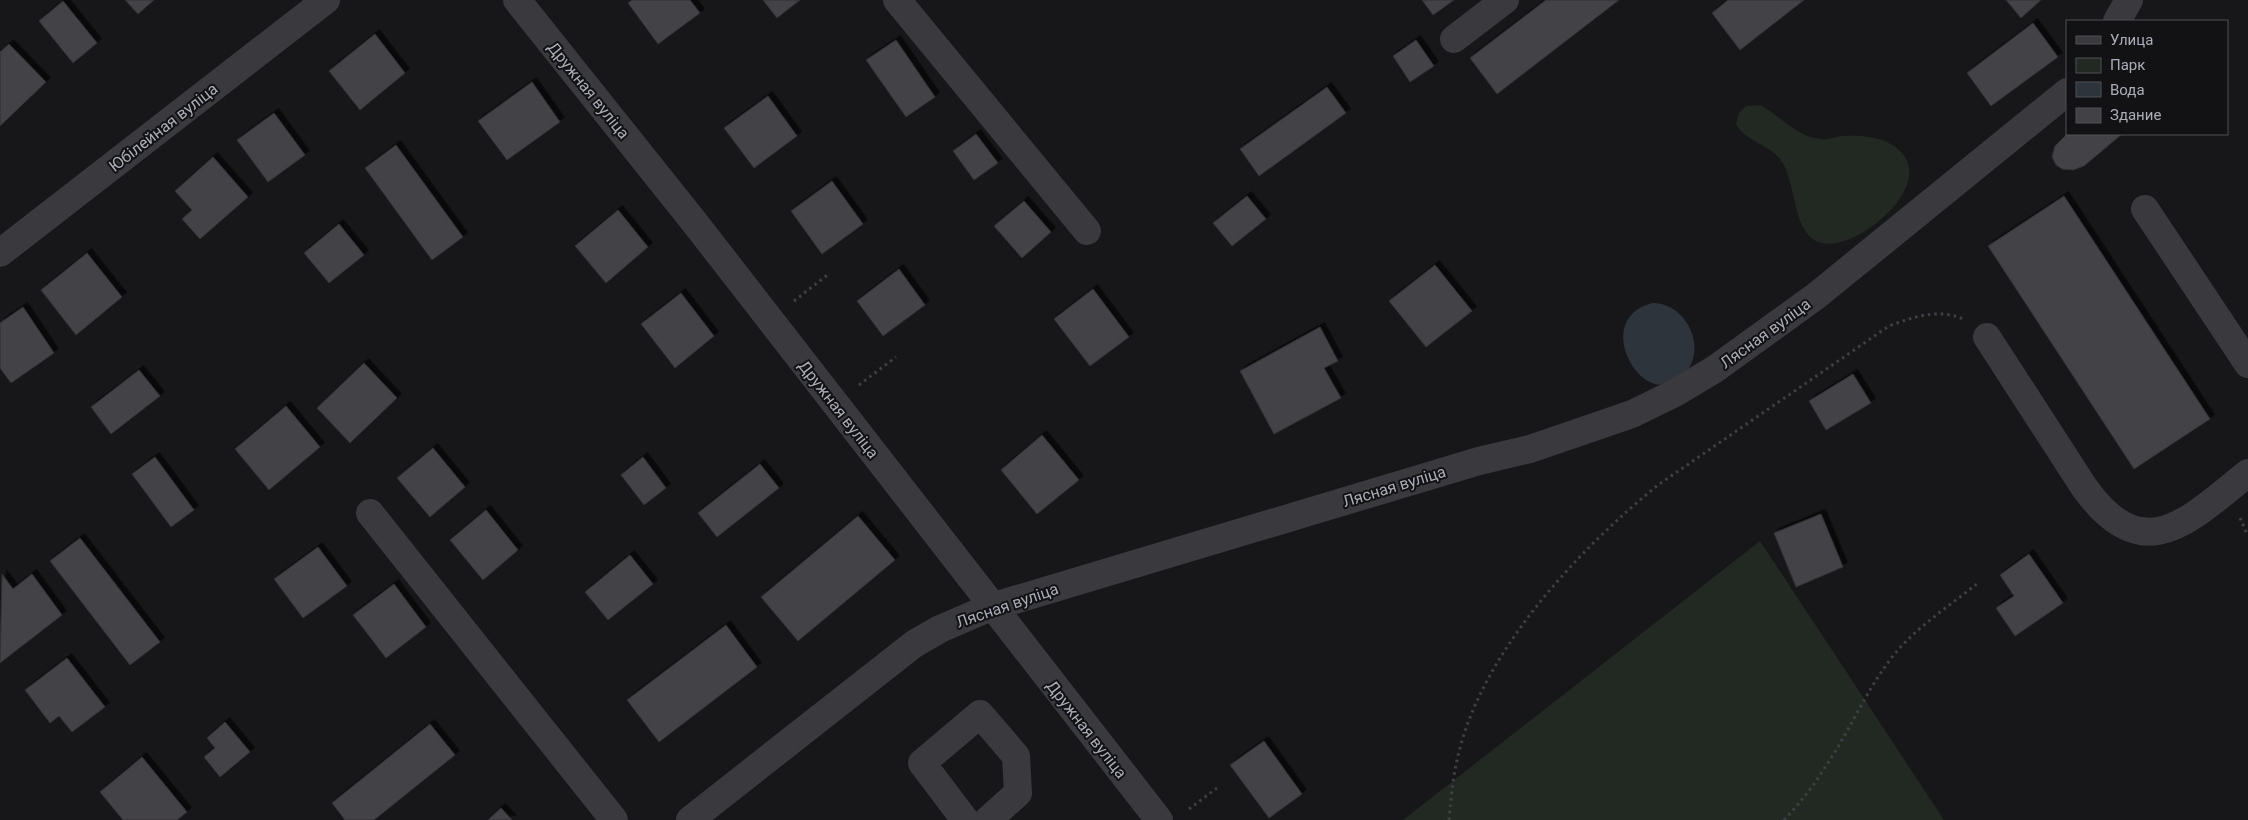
<svg xmlns="http://www.w3.org/2000/svg" width="2248" height="820" font-family="Roboto,sans-serif">
<style>
.green{fill:#222923}
.water{fill:#2e343c}
.building{fill:#424246;stroke:#323135;filter:url(#shadow)}
.lines{fill:none;stroke-linecap:round;stroke-linejoin:round}
.path{stroke:#3f4045;stroke-width:3;stroke-dasharray:2.5 4;stroke-linecap:butt}
.minor{stroke:#39393e;stroke-width:28}
.labels{text-anchor:middle;stroke-width:4;stroke-linejoin:round;paint-order:stroke}
.street-label{font-size:16px;fill:#abadb8;stroke:#121214}
</style>
<defs>
<filter id="shadow"><feDropShadow dx="4.5" dy="-4.5" stdDeviation="0" flood-color="#0009"/></filter>
</defs>
<rect width="100%" height="100%" fill="#171719"/>
<!-- green -->
<path class="green" d="M1760 105C1781 116 1797 138 1822 139 1829 140 1835 137 1841 136 1861 135 1887 136 1902 153 1933 188 1857 251 1822 243 1791 236 1798 182 1780 159 1767 143 1746 142 1736 124L1739 113 1746 106Z
M1760 541 1944 820H1403Z"/>
<!-- water -->
<path class="water" d="M1653 303C1694 303 1715 370 1666 384 1634 393 1595 317 1653 303Z"/>
<!-- building -->
<path class="building" d="M125 0H154L138 14Z
M632 0H690L700 13 658 44 628 3Z
M763 0H800L777 18Z
M1422 0H1454L1433 15Z
M1546 0H1619L1497 94 1470 58Z
M1728 0H1804L1740 50 1712 13Z
M2006 0H2041L2021 18Z
M63 1 97 43 73 63 39 21Z
M2033 23 2058 57 1991 106 1967 73Z
M375 34 405 73 360 110 329 71Z
M896 40 935 97 906 117 866 60Z
M1416 40 1434 66 1410 82 1393 56Z
M9 44 46 82 0 126V52Z
M532 82 560 122 507 160 478 121Z
M1327 87 1346 113 1259 176 1240 149Z
M768 96 797 136 754 168 724 128Z
M274 113 305 155 268 182 237 140Z
M976 134 998 163 974 180 953 151Z
M2067 134H2122L2084 166 2073 170 2062 169 2056 165 2052 157 2055 146Z
M396 145 463 237 432 260 365 168Z
M213 157 248 197 200 239 182 219 192 210 175 191Z
M832 181 863 224 822 254 791 211Z
M1247 196 1266 219 1232 246 1213 223Z
M2064 196 2210 419 2134 469 1988 246Z
M1024 201 1051 232 1022 258 994 226Z
M618 210 648 247 606 283 575 246Z
M339 224 364 255 329 283 304 253Z
M87 253 122 297 76 335 41 290Z
M1435 265 1472 311 1426 347 1389 301Z
M899 269 925 305 883 336 857 301Z
M1093 289 1129 337 1090 366 1054 319Z
M681 293 714 336 675 368 641 324Z
M23 307 54 353 11 383 0 368V323Z
M1320 327 1338 361 1324 368 1341 398 1274 434 1240 371Z
M364 363 397 398 350 443 317 408Z
M139 370 160 396 111 434 91 407Z
M1853 374 1871 403 1826 430 1809 401Z
M286 406 320 447 269 490 235 449Z
M1042 435 1079 480 1037 514 1001 470Z
M433 448 465 487 430 517 397 478Z
M155 457 194 510 171 527 132 474Z
M643 457 666 488 644 505 621 475Z
M760 464 779 488 717 537 698 513Z
M486 510 518 550 483 580 450 540Z
M1821 514 1843 567 1796 587 1774 533Z
M858 516 895 560 798 641 761 597Z
M80 538 160 642 130 665 50 561Z
M318 547 347 586 303 618 274 579Z
M2029 554 2063 603 2015 636 1996 608 2014 596 2000 575Z
M630 555 653 584 608 620 585 592Z
M2 574 13 589 32 574 62 615 0 663Z
M394 584 426 627 386 658 353 615Z
M726 625 757 667 659 742 627 700Z
M67 658 105 707 72 732 59 716 50 723 25 690Z
M225 722 250 752 220 777 204 757 215 748 207 738Z
M430 724 455 755 374 820H345L332 803Z
M1264 741 1302 794 1269 818 1230 765Z
M142 757 187 812 177 820H123L100 792Z
M501 808 512 820H488Z"/>
<g class="lines">
<!-- path -->
<path class="path" d="M794 301 830 273
M859 385 896 357
M2240 518 2248 536
M1189 809 1217 788
M1449 820C1451 797 1453 775 1459 752 1484 650 1578 550 1658 485L1889 326C1913 317 1938 308 1963 319
M1784 820C1799 804 1812 788 1824 769 1848 734 1864 695 1889 661 1912 630 1948 607 1978 583"/>
<!-- minor -->
<path class="minor" d="M517 0 695 223 1159 820
M897 0 1087 231
M2117 21 2129 0
M1454 39 1505 0
M2145 209 2248 364
M0 253 326 0
M1987 337 2084 487C2143 570 2188 521 2248 473
M370 513 614 820
M690 820 914 644 940 629 991 607 1479 461 1530 449 1632 414 1675 393 1715 369 1816 296 2067 92
M965 820 922 763 980 714 1016 756 1018 793 988 820"/>
</g>
<g class="labels">
<!-- street labels -->
<g class="street-label">
<text transform="translate(589 90) rotate(51)" y="6">Дружная вуліца</text>
<text transform="translate(163 127) rotate(-38)" y="6">Юбілейная вуліца</text>
<text transform="translate(1765 333) rotate(-36)" y="6">Лясная вуліца</text>
<text transform="translate(839 409) rotate(52)" y="6">Дружная вуліца</text>
<text transform="translate(1394 486) rotate(-17)" y="6">Лясная вуліца</text>
<text transform="translate(1007 605) rotate(-19)" y="6">Лясная вуліца</text>
<text transform="translate(1087 729) rotate(52)" y="6">Дружная вуліца</text>
</g>
</g>
<!-- legend -->
<rect x="2066" y="20" width="162" height="115" fill="#121214" stroke="#4f5056"/>
<rect x="2076" y="36" width="25" height="8" fill="#39393e" stroke="#4f5056"/>
<text x="2110" y="45" font-size="15" fill="#abadb8">Улица</text>
<rect x="2076" y="58" width="25" height="15" fill="#222923" stroke="#4f5056"/>
<text x="2110" y="70" font-size="15" fill="#abadb8">Парк</text>
<rect x="2076" y="82" width="25" height="15" fill="#2e343c" stroke="#4f5056"/>
<text x="2110" y="95" font-size="15" fill="#abadb8">Вода</text>
<rect x="2076" y="108" width="25" height="15" fill="#424246" stroke="#4f5056"/>
<text x="2110" y="120" font-size="15" fill="#abadb8">Здание</text>
</svg>
